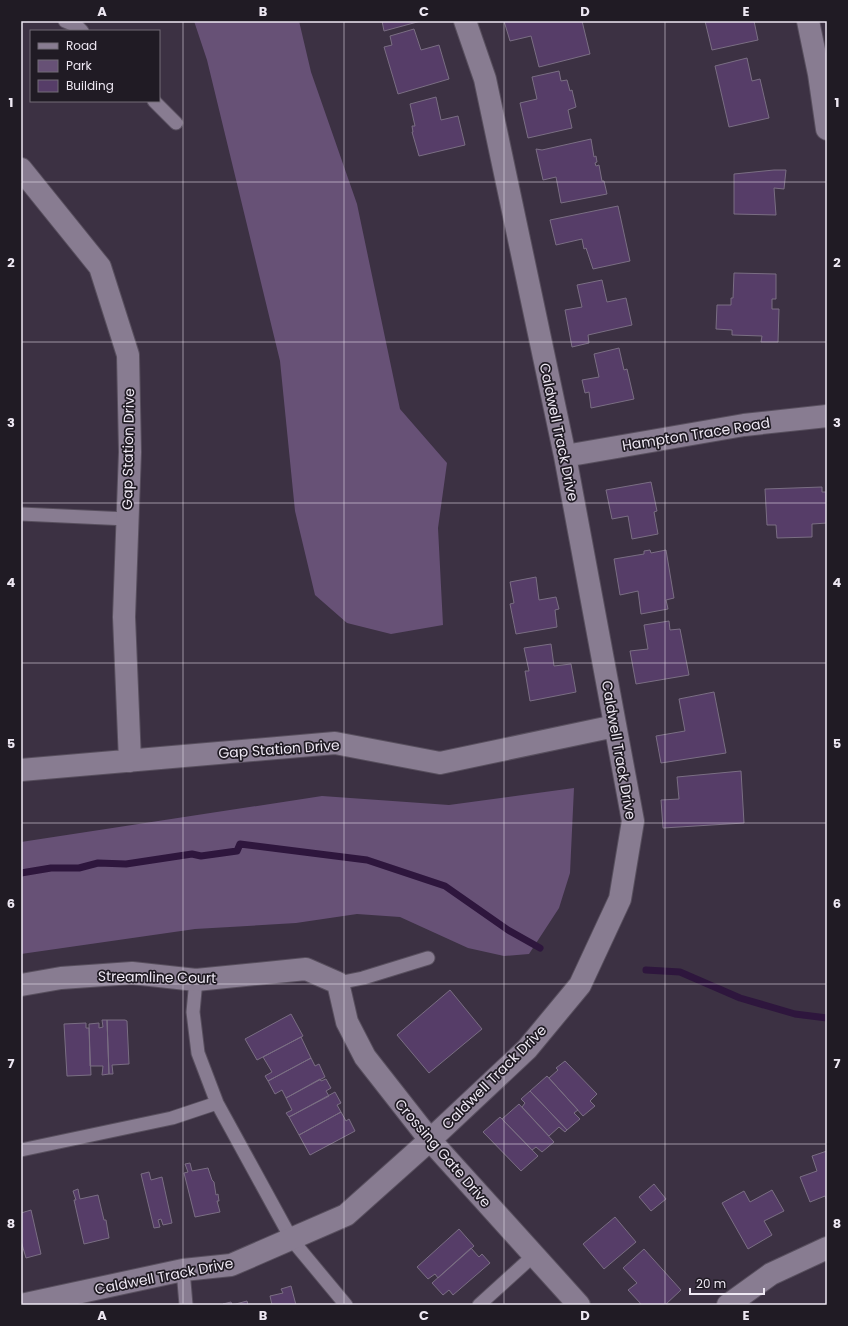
<svg xmlns="http://www.w3.org/2000/svg" width="848" height="1326" font-family="Poppins,sans-serif">
<style>
.green{fill:#675176}
.lines{fill:none;stroke-linecap:round;stroke-linejoin:round}
.stream{stroke:#2e163d;stroke-width:7}
.building{fill:#563d68;stroke:#7a6e83}
.service-casing{stroke:#584f5e;stroke-width:15}
.minor-casing{stroke:#584f5e;stroke-width:24}
.service{stroke:#887c91;stroke-width:13}
.minor{stroke:#887c91;stroke-width:22}
.grid{fill:none;stroke:#eee8f3;stroke-width:1;stroke-opacity:0.55}
.labels{text-anchor:middle;stroke-width:3.5;stroke-linejoin:round;paint-order:stroke}
.street-label{font-size:14px;fill:#eee8f3;stroke:#201b24}
.neatline{fill:none;stroke:#eee8f3;stroke-width:1.5}
.grid-label{font-size:13px;text-anchor:middle;font-weight:bold;fill:#eee8f3}
</style>
<rect width="100%" height="100%" fill="#3c3143"/>
<!-- green -->
<path class="green" d="M194 21H299L311 72 357 204 400 409 447 463 438 528 443 625 391 634 347 623 315 595 295 511 280 361 207 60Z
M574 788 570 873 559 908 529 954 504 956 468 948 400 917 357 914 296 923 195 929 21 954V842L322 796 449 805Z"/>
<g class="lines">
<!-- stream -->
<path class="stream" d="M21 873 51 868H79L98 863 126 864 192 854 201 856 237 851 240 844 367 860 445 886 508 930 540 948
M646 970 680 972 740 998 795 1014 827 1018"/>
</g>
<!-- building -->
<path class="building" d="M382 21H421L384 31Z
M504 21H582L590 54 539 67 531 36 510 41Z
M705 21H754L758 40 712 50Z
M414 29 421 50 439 45 449 79 398 94 384 47 392 45 390 36Z
M747 58 752 81 760 79 769 118 729 127 715 66Z
M559 71 561 81 567 80 570 91 572 90 576 107 568 110 572 128 528 138 520 103 537 99 532 77Z
M436 97 441 120 458 116 465 145 419 156 412 132H413L412 126H415L410 104Z
M591 139 594 157 596 156 597 162 595 163 596 166 599 165 602 181H604L607 194 561 203 556 177 543 180 536 149 542 150Z
M774 170H786L784 189 774 188 776 215 734 214V174Z
M618 206 630 261 593 269 586 248 584 249 582 239 556 245 550 220Z
M734 273 776 274V299H772V309H779L778 342H761L762 336 732 335V330L716 329 717 305H731V298H733Z
M602 280 607 302 626 298 632 325 588 335 589 343 572 347 565 310 582 307 577 285Z
M619 348 624 370 627 369 634 399 591 408 589 392 585 393 582 380 599 377 594 354Z
M651 482 657 511 654 512 658 534 632 539 628 516 612 519 606 490Z
M822 487V492H826L827 523 812 524V537L777 538 776 525H767L765 489Z
M650 550 651 553 666 550 674 598 666 600 668 609 641 614 638 591 620 595 614 559 644 554V551Z
M536 577 539 600 556 597 559 609 555 610 557 627 516 634 510 604 514 603 510 582Z
M669 621 670 630 680 629 689 675 636 684 630 651 648 649 644 625Z
M551 644 554 666 571 664 576 692 530 701 525 671H529L524 648Z
M714 692 726 753 661 763 656 736 685 731 679 699Z
M741 771 744 823 663 828 661 800 679 799 677 777Z
M450 990 482 1029 429 1073 397 1035Z
M291 1014 303 1036 257 1060 245 1039Z
M102 1020H107L109 1074 102 1075 103 1066H90L89 1024 99 1023V1028L103 1027Z
M107 1020H125L127 1021 129 1064 112 1065 113 1074H109Z
M86 1023V1028H89L91 1075 67 1076 64 1024Z
M301 1037 311 1058 268 1081 265 1076 272 1072 263 1057Z
M311 1058 315 1066 319 1064 325 1077 286 1098 282 1090 275 1094 268 1081Z
M565 1061 597 1094 590 1101 595 1106 583 1116 549 1078 558 1070 556 1068Z
M547 1076 578 1110 574 1113 580 1119 567 1130 530 1091Z
M320 1079 321 1081 326 1079 331 1088 326 1091 329 1096 289 1117 286 1113 292 1110 286 1098Z
M530 1091 567 1130 565 1132 559 1127 549 1136 522 1107 525 1103 521 1099Z
M335 1092 341 1103 337 1105 341 1112 299 1135 289 1117Z
M519 1104 554 1142 542 1152 536 1147 532 1150 502 1119Z
M341 1112 346 1121 349 1119 355 1131 310 1155 299 1135Z
M500 1117 538 1156 521 1171 483 1132Z
M827 1151V1201L825 1196 810 1202 800 1177 817 1171 812 1156Z
M190 1163 192 1171 208 1168 212 1180 214 1182 216 1195 218 1194 219 1201H217L220 1212 195 1217 184 1173 188 1172 185 1164Z
M149 1172 151 1180 162 1177 172 1223 163 1225 161 1219 158 1220 160 1227 154 1228 141 1174Z
M654 1184 666 1199 651 1211 639 1197Z
M78 1189 80 1199 98 1195 104 1220H106L109 1238 84 1244 74 1200H76L73 1191Z
M772 1190 784 1211 764 1221 772 1235 748 1249 722 1203 744 1191 750 1202Z
M31 1210 41 1254 26 1258 21 1241V1213Z
M615 1217 636 1242 604 1269 583 1244Z
M459 1229 474 1246 438 1278 435 1274 428 1279 417 1267Z
M471 1248 479 1257 482 1254 490 1263 453 1295 449 1290 443 1295 432 1283Z
M644 1249 681 1290 665 1305H642L628 1290 637 1283 623 1268Z
M291 1286 296 1305H272L270 1296 283 1293 281 1289Z
M247 1301 248 1305 223 1304 231 1302 232 1305Z"/>
<g class="lines">
<defs>
<path id="service" d="M65 21 77 26 82 31
M154 101 176 123
M21 514 127 519
M196 980 193 1012 198 1053 217 1103 292 1240 346 1305
M338 983 363 978 428 958
M21 1150 172 1118 217 1103
M183 1270 186 1305
M479 1305 533 1256"/>
<path id="minor" d="M808 21 819 74 827 129
M21 169 100 267 128 355 130 452 124 617 130 761
M565 456 744 425 827 416
M21 770 335 743 440 763 615 726
M21 985 61 978 132 973 196 980 306 969 338 983 347 1022 365 1057 430 1140 579 1305
M21 1305 183 1270 231 1265 346 1215 430 1140 527 1049 580 985 620 899 633 821 565 456 485 79 465 21
M728 1305 771 1274 827 1248"/>
</defs>
<!-- service casing -->
<use href="#service" class="service-casing"/>
<!-- minor casing -->
<use href="#minor" class="minor-casing"/>
<!-- service -->
<use href="#service" class="service"/>
<!-- minor -->
<use href="#minor" class="minor"/>
</g>
<!-- grid -->
<path class="grid" d="M183 21V1305M344 21V1305M504 21V1305M665 21V1305M21 182H827M21 342H827M21 503H827M21 663H827M21 823H827M21 984H827M21 1144H827"/>
<g class="labels">
<!-- street labels -->
<g class="street-label">
<text transform="translate(559 432) rotate(78)" y="5">Caldwell Track Drive</text>
<text transform="translate(696 434) rotate(-9)" y="5">Hampton Trace Road</text>
<text transform="translate(128 449) rotate(-89)" y="5">Gap Station Drive</text>
<text transform="translate(279 749) rotate(-4)" y="5">Gap Station Drive</text>
<text transform="translate(619 750) rotate(80)" y="5">Caldwell Track Drive</text>
<text transform="translate(157 977) rotate(1)" y="5">Streamline Court</text>
<text transform="translate(494 1077) rotate(-45)" y="5">Caldwell Track Drive</text>
<text transform="translate(443 1153) rotate(49)" y="5">Crossing Gate Drive</text>
<text transform="translate(164 1276) rotate(-11)" y="5">Caldwell Track Drive</text>
</g>
</g>
<!-- border -->
<rect width="848" height="1326" fill="none" stroke="#201b24" stroke-width="44"/>
<!-- legend -->
<rect x="30" y="30" width="130" height="72" fill="#201b24" stroke="#726d77"/>
<rect x="38" y="43" width="20" height="6" fill="#887c91" stroke="#726d77"/>
<text x="66" y="50" font-size="12" fill="#eee8f3">Road</text>
<rect x="38" y="60" width="20" height="12" fill="#675176" stroke="#726d77"/>
<text x="66" y="70" font-size="12" fill="#eee8f3">Park</text>
<rect x="38" y="80" width="20" height="12" fill="#563d68" stroke="#726d77"/>
<text x="66" y="90" font-size="12" fill="#eee8f3">Building</text>
<!-- scale -->
<path d="M690 1288v6h74v-6" fill="none" stroke="#eee8f3" stroke-width="2"/>
<text x="696" y="1288" font-size="12" fill="#eee8f3" stroke="#201b24" stroke-width="3" paint-order="stroke">20 m</text>
<rect x="22" y="22" width="804" height="1282" class="neatline"/>
<g class="grid-label">
<text x="102" y="16">A</text>
<text x="263" y="16">B</text>
<text x="424" y="16">C</text>
<text x="585" y="16">D</text>
<text x="746" y="16">E</text>
<text x="11" y="107">1</text>
<text x="837" y="107">1</text>
<text x="11" y="267">2</text>
<text x="837" y="267">2</text>
<text x="11" y="427">3</text>
<text x="837" y="427">3</text>
<text x="11" y="587">4</text>
<text x="837" y="587">4</text>
<text x="11" y="748">5</text>
<text x="837" y="748">5</text>
<text x="11" y="908">6</text>
<text x="837" y="908">6</text>
<text x="11" y="1068">7</text>
<text x="837" y="1068">7</text>
<text x="11" y="1228">8</text>
<text x="837" y="1228">8</text>
<text x="102" y="1320">A</text>
<text x="263" y="1320">B</text>
<text x="424" y="1320">C</text>
<text x="585" y="1320">D</text>
<text x="746" y="1320">E</text>
</g>
</svg>
